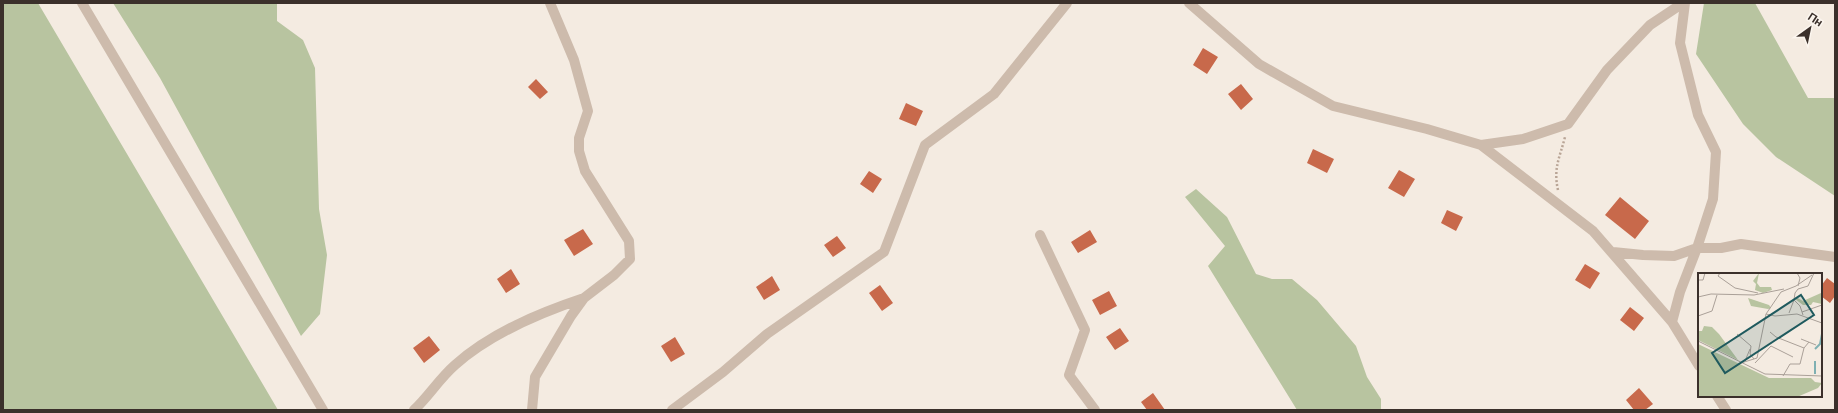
<svg xmlns="http://www.w3.org/2000/svg" width="1838" height="413" font-family="Inter,sans-serif">
<style>
.green{fill:#b8c4a0}
.building{fill:#c8694b}
.lines{fill:none;stroke-linecap:round;stroke-linejoin:round}
.path{stroke:#b9a596;stroke-width:2.5;stroke-dasharray:2 2;stroke-linecap:butt}
.minor{stroke:#cdbbac;stroke-width:10}
.inset-river{fill:none;stroke:#7fb0b2;stroke-width:2}
.inset-road{fill:none;stroke:#aaa098;stroke-width:1}
.view{fill:#1f5a5e;fill-opacity:0.15;stroke:#1f5a5e;stroke-width:2}
.inset-edge{fill:none;stroke:#3b302b;stroke-width:2}
</style>
<rect width="100%" height="100%" fill="#f4ebe1"/>
<!-- green -->
<path class="green" d="M3 3H38L278 410H3Z
M113 3H277V21L303 40 315 68 319 209 327 255 320 314 301 336 160 78Z
M1704 3H1755L1808 98H1835V196L1776 157 1743 124 1696 54Z
M1196 189 1227 217 1256 274 1272 279H1292L1317 300 1356 346 1367 377 1381 399V410H1297L1208 266 1225 246 1185 197Z"/>
<!-- building -->
<path class="building" d="M1203 48 1218 57 1207 74 1193 65Z
M536 79 548 92 540 99 528 87Z
M1241 84 1253 99 1241 110 1228 94Z
M906 103 923 111 916 126 899 119Z
M1313 149 1334 159 1327 173 1307 163Z
M1399 170 1415 179 1404 197 1388 188Z
M869 171 882 179 873 193 860 184Z
M1620 197 1649 221 1635 239 1605 215Z
M1447 210 1463 217 1456 231 1441 223Z
M583 229 593 244 574 256 564 240Z
M1090 230 1097 242 1078 253 1071 242Z
M837 236 846 248 833 257 824 245Z
M1585 264 1600 273 1590 289 1575 280Z
M511 269 520 284 506 293 497 279Z
M772 276 780 290 764 300 756 287Z
M1827 278 1835 284V296L1830 303 1821 296V286Z
M880 285 893 303 882 311 869 293Z
M1109 291 1117 306 1100 315 1092 300Z
M1630 307 1644 318 1634 331 1620 320Z
M1120 328 1129 341 1115 350 1106 337Z
M429 336 440 350 424 363 413 348Z
M675 337 685 354 671 362 661 346Z
M1639 388 1653 404 1645 410H1634L1626 400Z
M1153 393 1165 410H1147L1141 402Z"/>
<g class="lines">
<!-- path -->
<path class="path" d="M1558 190C1553 168 1560 157 1565 137"/>
<!-- minor -->
<path class="minor" d="M82 3 323 410
M1189 3 1259 64 1333 106 1427 129 1481 145 1593 231 1672 322 1699 366
M1481 145 1523 139 1568 124 1607 70 1650 25 1683 3
M1040 235 1085 330 1069 375 1095 410
M1613 252 1643 255 1674 256 1697 248H1721L1741 244 1835 257
M1672 322 1680 292 1697 248 1713 199 1716 152 1698 115 1680 43 1685 3
M1717 396 1726 410
M414 410C429 396 439 379 455 365 491 333 539 313 584 298
M532 410 535 377 571 316 584 298 614 275 630 259 629 241 585 171 579 151V138L588 111 574 60 550 3
M672 410 723 372 767 334 884 252 925 145 994 94 1067 3"/>
</g>
<!-- overview -->
<g transform="translate(1698 273)">
<rect width="124" height="124" fill="#f4ebe1"/>
<path d="M61 0 59 10 62 14H73L74 17 65 20 57 17 58 11 55 8ZM123 20 124 31 115 29 113 32H105L97 26 98 24 105 28ZM50 25 71 32 73 35 70 36 53 33ZM6 53 14 54 21 61 40 87 0 67V58H4ZM0 71 71 105H113L117 109 124 110 120 115 99 124H1Z" fill="#b8c4a0"/>
<path class="inset-river" d="M117 76 122 71 124 61M117 88V101"/>
<path class="inset-road" d="M22 0 20 3 37 15 60 20M99 0 102 5 100 13M0 7H5L7 0M0 24 13 21 56 22 86 16M104 39 124 32M91 40 96 27M68 41 83 19 98 13 114 2M105 42 102 33 96 27 97 20 100 16 110 13 116 0M0 43 14 38 19 22M72 59 78 64 106 75M39 61 53 73 52 81 56 86M103 66 118 72M0 68 67 101 124 103M47 88 52 76M43 90 59 85 68 41 77 43 99 41 124 50M57 90 73 73 95 84M85 103 92 91H102L106 75 111 69"/>
<path class="view" d="M103 22 116 42 27 100 14 80Z"/>
<rect width="124" height="124" class="inset-edge"/>
</g>
<!-- border -->
<rect width="1838" height="413" fill="none" stroke="#3b302b" stroke-width="8"/>
<!-- north arrow -->
<g transform="translate(1810 28) rotate(33)" stroke="#fbf5ee" stroke-width="3" paint-order="stroke">
<path d="M0-3L7 15L0 10L-7 15Z" fill="#3b302b"/>
<text y="-6" font-size="11" font-weight="bold" text-anchor="middle" fill="#3b302b">Пн</text>
</g>
</svg>
